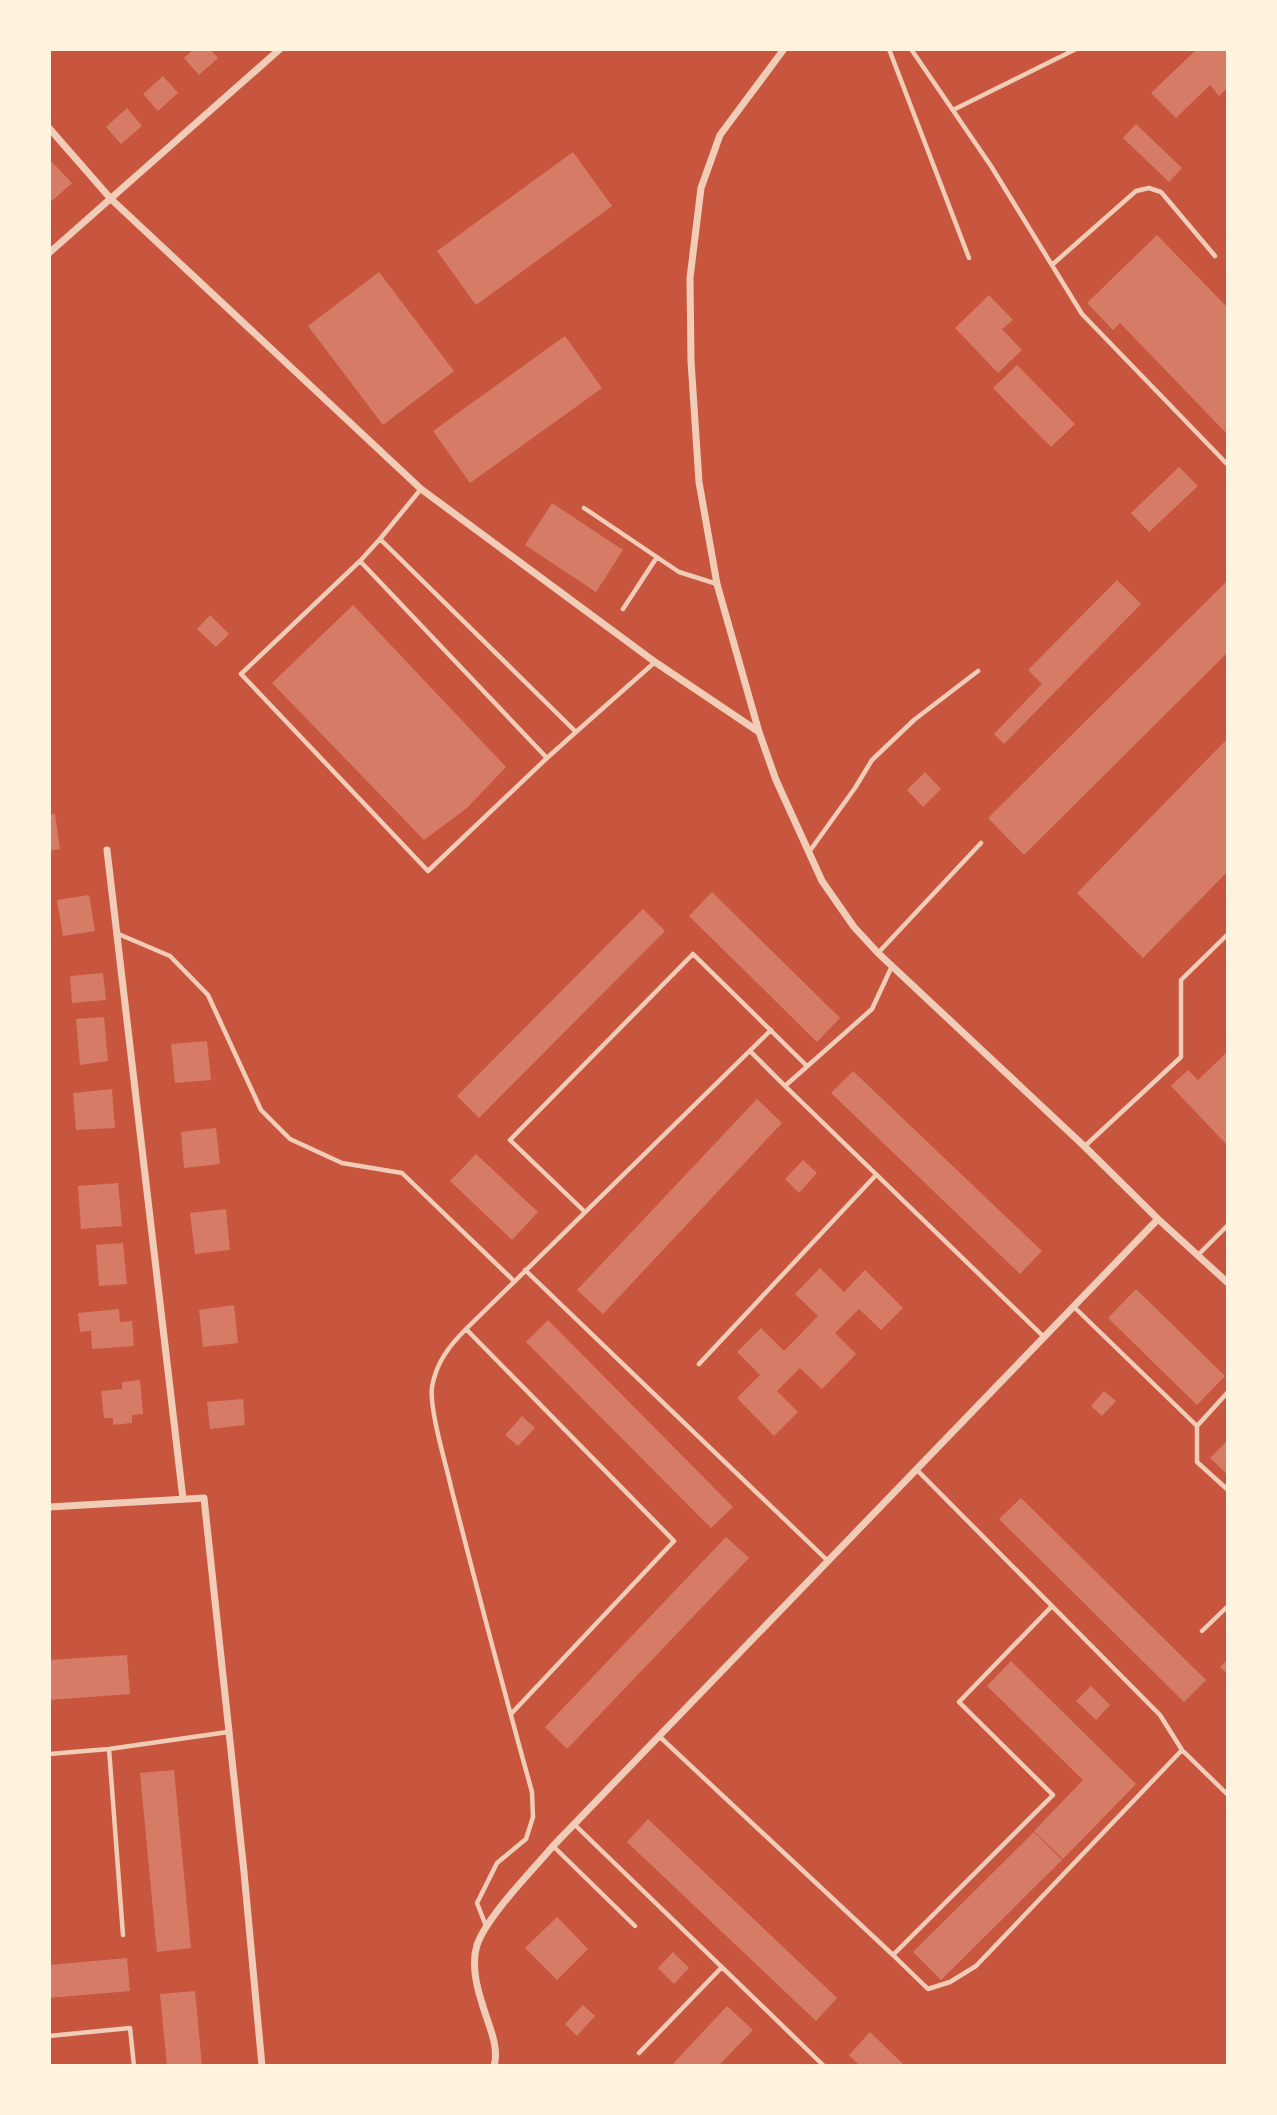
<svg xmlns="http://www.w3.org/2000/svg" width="1277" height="2115" font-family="Overpass,sans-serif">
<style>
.building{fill:#d67c66}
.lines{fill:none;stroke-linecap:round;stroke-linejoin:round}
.service{stroke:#f1ccb7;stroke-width:4.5}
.minor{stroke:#f1ccb7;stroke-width:7}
</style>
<rect width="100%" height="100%" fill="#c8553d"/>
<!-- building -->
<path class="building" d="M194 49H210L218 58 199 75 184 58Z
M1197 49H1225L1228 52V87L1219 96 1210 85 1176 118 1151 93Z
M163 76 178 93 158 111 143 94Z
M127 108 142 126 121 144 106 127Z
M1136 124 1182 168 1169 182 1123 138Z
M573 152 612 206 476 305 437 251Z
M52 162 72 183 52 201 49 197V165Z
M1157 235 1228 308V435L1120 323 1113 330 1087 303Z
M379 272 454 371 383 425 308 326Z
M989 295 1013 320 1002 329 1022 350 998 373 955 328Z
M565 336 602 388 470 483 433 431Z
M1017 365 1075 424 1051 447 993 388Z
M1179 467 1198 486 1149 532 1131 513Z
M552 503 623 550 596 592 525 545Z
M1117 580 1141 604 1004 744 994 734 1042 684 1028 670Z
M1228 580V652L1024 855 988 818Z
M353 605 506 767 467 808 424 840 272 683Z
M210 615 229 634 216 647 197 629Z
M1228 738V871L1143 958 1077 893Z
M925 772 941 789 923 807 907 790Z
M55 814 60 849 49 851V815Z
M712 892 840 1018 817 1042 689 916Z
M89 895 95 931 63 936 57 900Z
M643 909 665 931 479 1118 457 1096Z
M103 973 106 1000 72 1003 70 976Z
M104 1017 108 1061 80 1065 76 1019Z
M207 1041 211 1080 175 1083 171 1044Z
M1228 1051V1146L1171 1086 1188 1070 1198 1080Z
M853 1071 1042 1251 1020 1274 831 1093Z
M112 1089 115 1128 76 1130 73 1093Z
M757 1099 782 1123 603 1314 577 1290Z
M216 1128 220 1164 184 1168 181 1132Z
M476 1154 538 1212 512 1240 450 1181Z
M803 1160 817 1173 799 1193 785 1179Z
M118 1183 122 1226 81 1229 78 1186Z
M226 1209 230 1250 195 1254 190 1213Z
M123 1243 127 1284 99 1286 96 1245Z
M820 1268 844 1292 865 1270 903 1308 881 1330 859 1309 835 1333 856 1354 822 1389 800 1368 777 1391 798 1412 774 1436 737 1398 760 1375 737 1352 761 1328 784 1351 818 1316 795 1294Z
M1136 1289 1225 1376 1197 1405 1108 1318Z
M234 1305 238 1343 203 1347 199 1310Z
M119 1309 120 1322 132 1321 134 1346 92 1349 91 1331 80 1332 78 1313Z
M548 1320 733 1507 711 1528 526 1342Z
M140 1380 143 1414 132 1415V1423L113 1425V1418H104L101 1391 122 1389V1382Z
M1104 1391 1116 1401 1102 1416 1091 1406Z
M243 1399 245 1425 210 1429 207 1402Z
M522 1416 535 1428 518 1446 505 1435Z
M1228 1440V1475L1210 1458Z
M1021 1498 1206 1680 1184 1702 999 1519Z
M726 1537 749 1558 567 1749 545 1727Z
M127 1655 130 1694 49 1700V1660Z
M1228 1659V1674L1220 1667Z
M1011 1661 1136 1784 1063 1859 1034 1831 1083 1780 987 1686Z
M1091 1686 1110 1705 1096 1720 1076 1701Z
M174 1770 191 1948 157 1952 140 1773Z
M648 1819 837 1998 816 2021 627 1842Z
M1034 1832 1062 1860 941 1980 913 1952Z
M557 1917 588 1949 557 1980 525 1948Z
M673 1952 689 1968 674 1984 658 1968Z
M127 1958 130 1991 49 1998V1965Z
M195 1991 202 2066H167L160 1994Z
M583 2005 595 2016 577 2036 565 2024Z
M727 2006 753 2030 718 2066H671Z
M870 2032 905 2066H860L849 2055Z"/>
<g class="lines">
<!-- service -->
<path class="service" d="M889 49 969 258
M911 49 991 166 1082 314 1228 465
M955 109 1076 49
M1053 264 1136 191 1149 188 1161 192 1215 256
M421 489 380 539 576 732 655 662
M584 508 679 572 717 584
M360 561 547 758 428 871 241 674 360 561 380 539
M623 609 657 557
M547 758 576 732
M809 852 855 788 872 760 914 720 978 671
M116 933 170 956 208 995 261 1110 290 1139 342 1163 402 1173 514 1281
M878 953 981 843
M750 1051 785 1086 872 1009 892 966
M785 1086 1044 1337
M1085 1146 1181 1057V980L1228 934
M585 1212 510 1140 693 954 807 1066
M1198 1255 1228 1225
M525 1270 828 1561
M1073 1306 1197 1426V1462L1228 1490
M466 1329C449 1346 436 1363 432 1387 429 1409 446 1464 451 1487 477 1589 504 1691 532 1792L533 1817 526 1839 497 1863 477 1903 486 1926
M699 1364 876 1175
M1197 1426 1228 1392
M917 1470 1160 1715 1182 1750 1228 1795
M1202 1631 1228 1606
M511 1714 674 1541 466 1329 771 1030
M660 1737 893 1955 1053 1795 959 1702 1052 1606
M109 1749 123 1935
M49 1754 109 1749 228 1732
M574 1824 824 2066
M553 1846 635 1926
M893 1955 928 1989 950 1982 976 1966 1182 1750
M49 2036 130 2028 134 2066
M639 2053 722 1967"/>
<!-- minor -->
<path class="minor" d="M784 49 720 135 701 188 690 278 691 361 699 482 717 584 759 732 776 780 822 881 854 927 878 953 1084 1146 1158 1219 1228 1283
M49 128 111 199 421 489 655 662 759 732
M49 253 280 49
M107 850 183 1499
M49 1507 204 1498 244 1872 262 2066
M494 2066C500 2046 487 2022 482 2003 476 1985 471 1964 477 1945 487 1916 532 1871 553 1846L1158 1219"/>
</g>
<!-- border -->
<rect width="1277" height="2115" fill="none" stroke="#fff3e0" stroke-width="102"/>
</svg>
